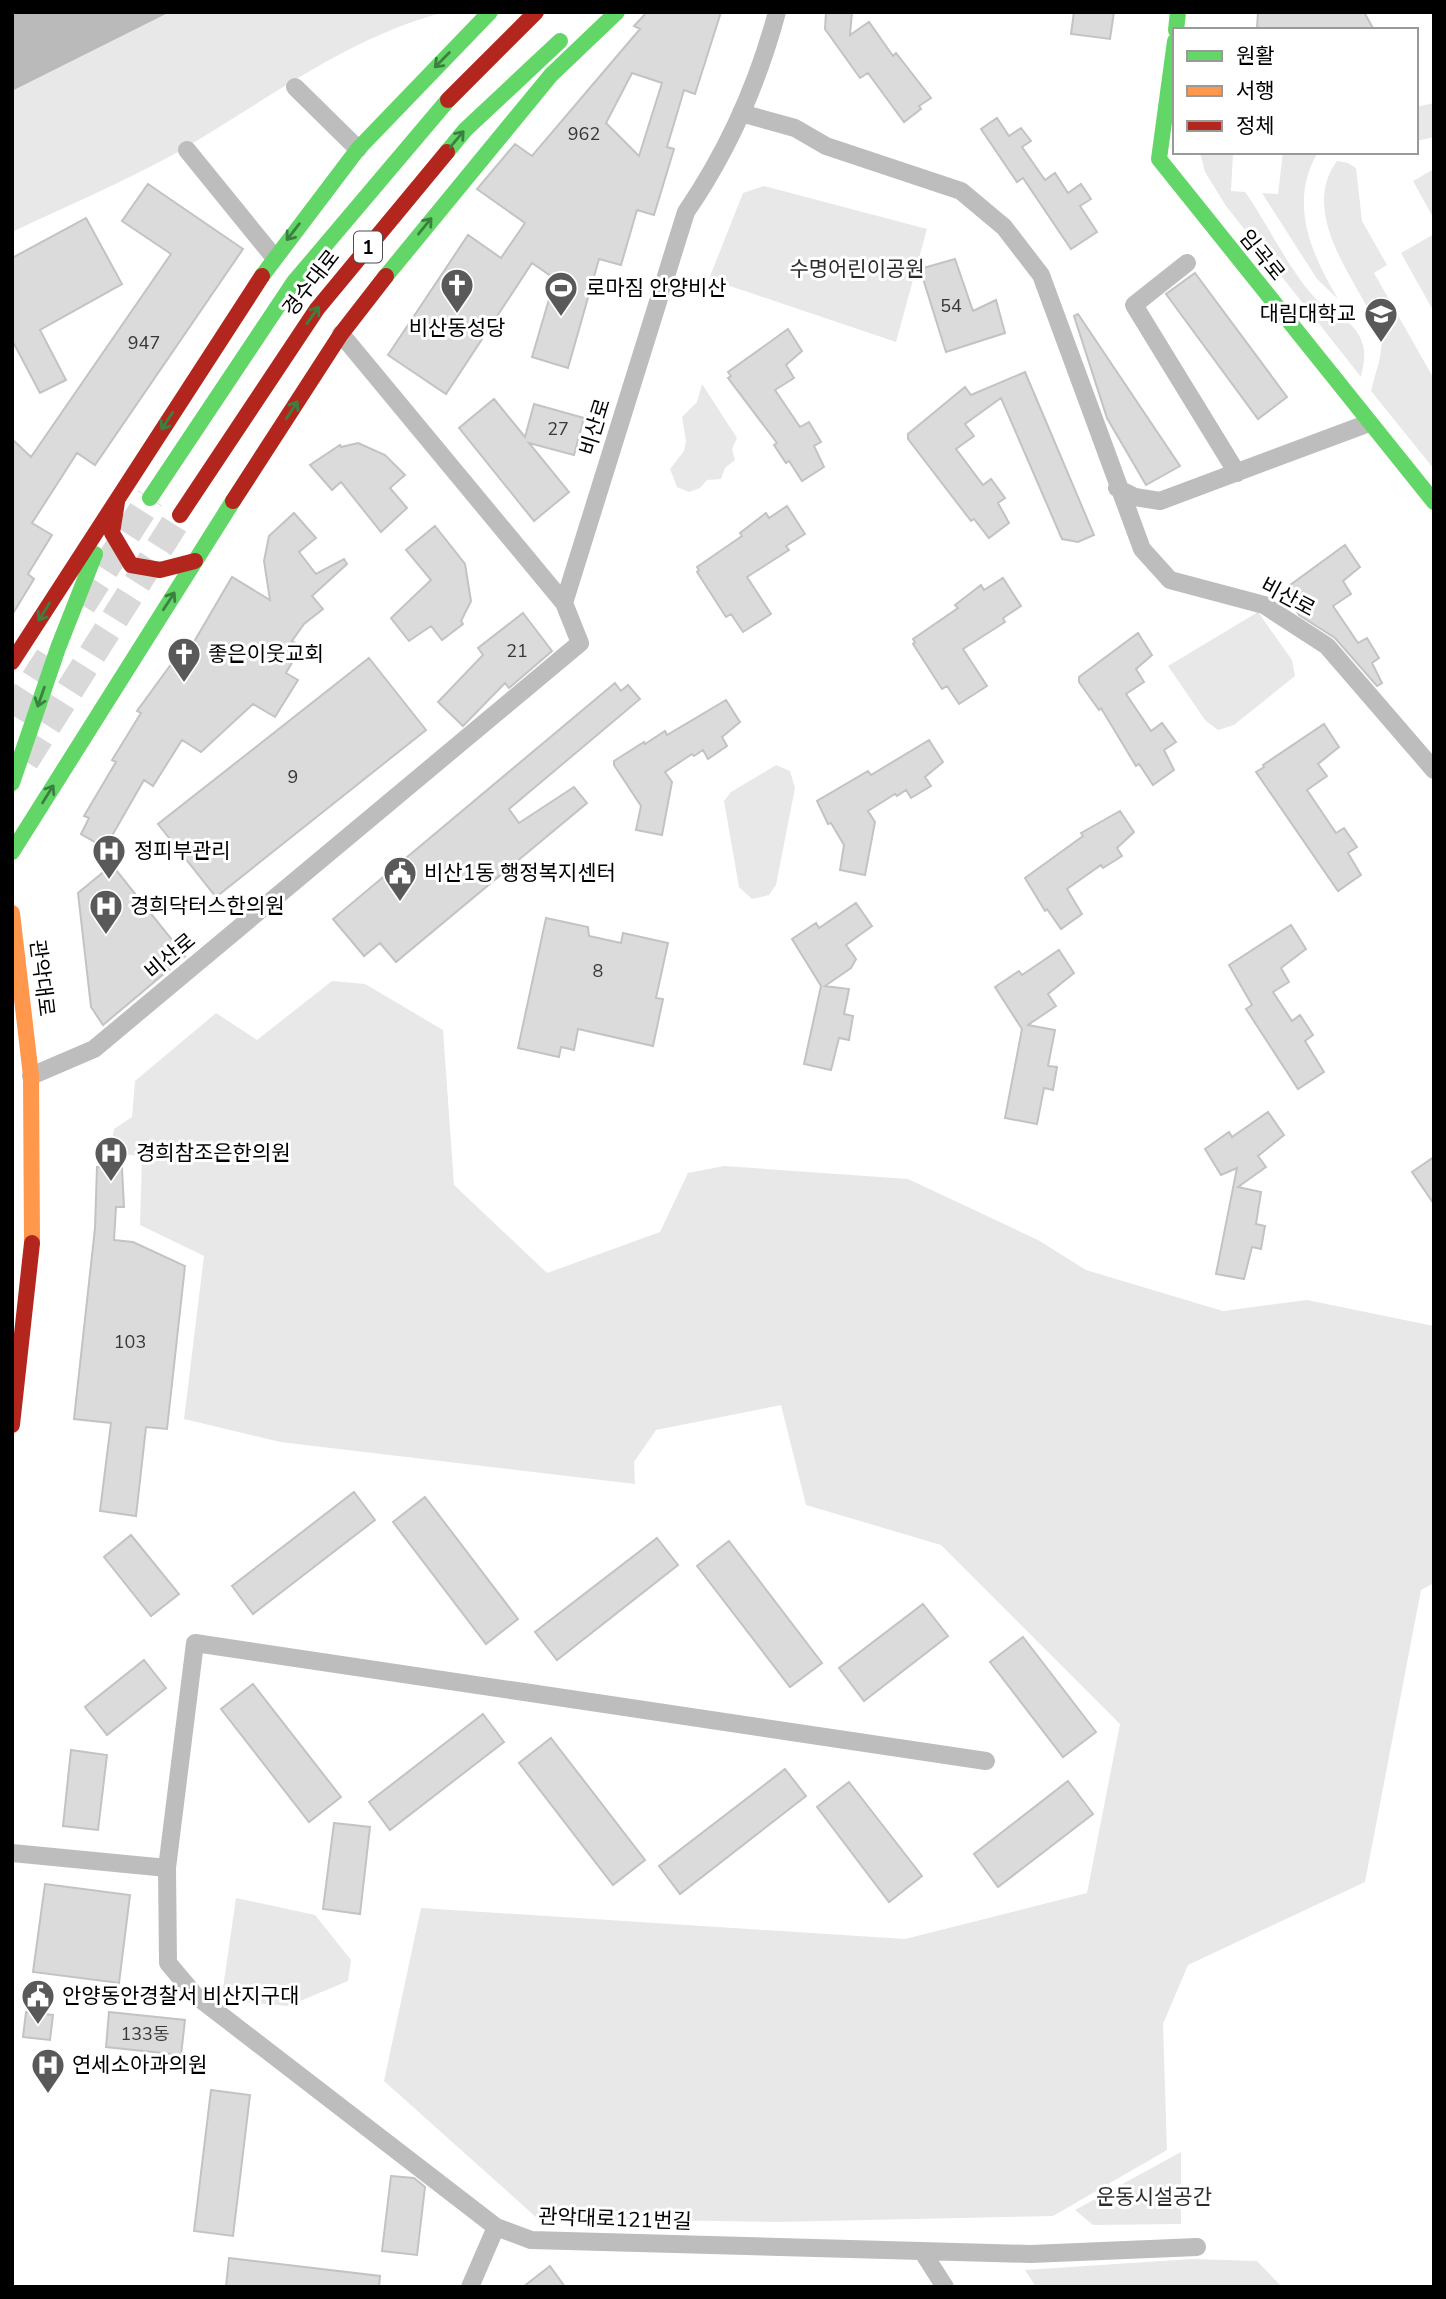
<svg xmlns="http://www.w3.org/2000/svg" width="1446" height="2299" font-family="'Nunito Sans','Noto Sans KR',sans-serif">
<style>
.green{fill:#e8e8e8}
.water{fill:#bababa}
.building{fill:#dbdbdb;stroke:#c3c3c3;stroke-width:2;fill-rule:evenodd}
.lines{fill:none;stroke-linecap:round;stroke-linejoin:round}
.primary-tunnel{stroke:#d9d9d9;stroke-width:28;stroke-dasharray:28 14;stroke-linecap:butt}
.street{stroke:#bdbdbd;stroke-width:18}
.fast{stroke:#63d668;stroke-width:16}
.slow{stroke:#ff974d;stroke-width:16}
.jam{stroke:#b3261e;stroke-width:16}
.oneway{stroke:#3b803e}
.labels{text-anchor:middle;stroke-width:6;stroke-linejoin:round;paint-order:stroke}
.number-label{font-size:18px;fill:#373737}
.shield{fill:#fff;stroke:#4c4c4c;stroke-width:2}
.shield-label{font-size:19px;font-weight:bold;fill:#000}
.street-label{font-size:21px;fill:#000;stroke:#fff}
.park-label{font-size:21px;fill:#2c2c2c;stroke:#fff}
.poi-label{font-size:21px;fill:#000;stroke:#fff;text-anchor:start}
</style>
<rect width="100%" height="100%" fill="#fff"/>
<!-- green -->
<path class="green" d="M170 12H445C347 37 263 103 176 153 123 182 67 206 12 232V91Z
M1434 103V137L1416 141V107Z
M1200 152 1233 153 1231 191 1245 192C1269 225 1296 285 1326 308 1342 320 1356 322 1363 345 1366 356 1363 366 1361 377L1226 206 1205 172Z
M1283 152H1318C1288 203 1311 253 1338 299L1317 279 1262 193 1278 194Z
M1337 161 1348 163 1356 168 1362 221 1387 265 1374 273 1434 379V469L1371 391C1375 373 1384 353 1381 334 1379 324 1370 314 1366 305 1344 265 1303 206 1337 161Z
M1434 169V219L1413 181Z
M764 186 927 229 896 342 709 279 743 193Z
M1434 234V312L1401 253Z
M702 384 737 438 732 449 735 460 725 468 721 479 707 480 700 488 689 492 677 487 670 469 684 451 686 441 682 417 697 402Z
M1258 612 1292 660 1295 676 1234 725 1218 730 1205 720 1168 666Z
M776 765 790 771 795 788 776 885 769 895 752 899 739 887 724 801 731 792Z
M332 981 365 984 443 1030 454 1185 547 1273 660 1232 688 1173 724 1166 908 1179 1038 1240 1086 1270 1223 1311 1307 1300 1434 1326V1583L1421 1590 1365 1882 1188 1965 1163 2024 1167 2150 1053 2216 775 2222 537 2218 384 2081 421 1908 905 1939 1087 1893 1120 1724 941 1545 806 1505 781 1405 656 1430 634 1462 635 1484 280 1442 184 1419 204 1256 140 1225 142 1156 110 1153 114 1129 132 1117 135 1081 216 1013 257 1040Z
M236 1898 315 1915 351 1960 348 1981 288 2006 241 2002 223 1988Z
M1181 2152V2224L1093 2225 1075 2210Z
M1192 2259 1257 2261 1282 2287H1036L1025 2270Z"/>
<!-- water -->
<path class="water" d="M12 12H170L12 91Z"/>
<!-- building -->
<path class="building" d="M647 12H721L695 94 684 90 667 147 674 149 654 215 637 210 621 265 599 259 568 368 532 357 555 279 532 263 446 394 388 355 468 235 501 258 525 223 477 189 515 144 532 156 640 29 634 26ZM632 73 662 83 639 156 606 123Z
M826 12H852L850 35 869 22 893 56 896 53 931 98 919 106 921 109 904 122 868 73 860 78 825 29Z
M1074 12H1114L1110 39 1071 34Z
M1258 12H1364L1374 30 1257 28Z
M997 118 1009 136 1021 128 1031 141 1022 147 1045 180 1055 173 1068 193 1081 184 1091 199 1080 206 1097 232 1071 249 1023 178 1017 182 981 129Z
M148 184 243 249 95 465 77 453 32 523 52 535 28 574 34 579 12 615V439L31 457 171 254 122 221Z
M86 218 122 284 40 330 66 380 40 393 12 340V258Z
M955 259 973 311 996 300 1005 333 946 352 920 269Z
M1195 273 1287 397 1258 419 1166 294Z
M1078 314 1180 466 1146 485 1107 418 1074 316Z
M788 329 802 351 786 365 794 378 775 390 800 427 809 422 821 442 814 446 824 467 802 481 789 461 786 463 774 445 777 443 728 378 731 376 728 372Z
M1025 372 1094 535 1078 542 1062 539 1001 398 965 424 974 436 956 449 983 485 991 479 1005 498 998 503 1009 523 989 538 974 519 971 521 908 439V434L965 387 971 395Z
M494 399 525 437 534 404 584 418 574 455 529 443 569 492 534 521 459 428Z
M358 443 385 455 405 475 390 488 407 508 381 532 341 482 332 490 310 465 340 445 341 447Z
M787 506 805 534 786 546 789 550 747 577 771 614 743 632 731 614 726 617 697 572 699 570 697 567 742 536 740 533 766 513 769 518Z
M294 513 316 538 299 552 316 574 344 559 347 564 312 596 323 609 304 624 292 641 301 647 286 673 298 680 275 717 253 704 201 752 182 740 153 786 144 780 105 848 81 834 89 818 84 816 116 762 112 760 141 713 137 711 175 659 181 664 232 577 270 600 264 561 269 536Z
M435 526 465 564 471 601 461 621 463 624 442 640 431 626 409 641 391 618 431 580 406 550Z
M1345 545 1360 567 1343 581 1351 594 1333 606 1358 643 1367 638 1379 658 1372 663 1382 683 1377 686 1335 638 1299 615 1286 594V588Z
M1003 578 1021 606 1003 618 1005 622 963 649 987 686 959 704 947 686 942 689 913 644 915 642 913 639 958 608 955 605 981 585 984 590Z
M523 613 552 651 509 688 505 683 463 726 438 702 483 655 478 648Z
M1138 633 1152 655 1136 669 1144 682 1126 694 1151 731 1162 723 1176 742 1164 750 1174 770 1153 785 1139 764 1136 766 1101 708 1099 710 1079 682V677Z
M369 658 426 730 216 897 158 824Z
M615 683 621 691 628 685 640 699 509 809 519 823 574 787 587 803 396 962 380 943 364 956 333 919Z
M726 700 740 722 722 737 727 746 708 759 703 750 694 756 692 754 665 772 672 782 662 835 636 830 641 806 614 765V761L644 742 645 744 665 731 667 735Z
M1324 724 1339 747 1318 764 1327 776 1307 790 1336 833 1344 828 1357 847 1348 853 1361 875 1338 891 1256 772 1264 767 1263 765Z
M929 740 943 762 925 777 931 786 911 798 906 790 897 796 895 794 868 811 875 822 865 875 840 870 844 845 831 823 828 824 817 801 868 771 871 775Z
M1120 811 1134 832 1117 848 1122 856 1103 868 1101 865 1067 889 1082 914 1061 929 1047 909 1045 911 1025 878 1083 836 1081 833Z
M112 865 185 956 103 1025 91 1007 78 893Z
M856 903 872 926 846 945 856 959 851 968 825 986 849 989 844 1014 853 1016 849 1040 839 1038 831 1070 804 1064 821 986 792 939 816 923 819 928Z
M546 918 588 927 589 936 621 943 623 933 668 943 656 998 663 999 653 1046 578 1029 574 1050 561 1047 559 1057 518 1048Z
M1291 925 1306 949 1281 968 1289 982 1273 992 1292 1021 1300 1015 1313 1035 1305 1041 1324 1072 1298 1089 1246 1009 1252 1005 1229 965Z
M1059 950 1074 973 1048 994 1056 1006 1028 1025 1055 1030 1048 1066 1057 1067 1053 1090 1044 1088 1037 1124 1005 1118 1022 1029 995 987 1019 971 1022 975Z
M1268 1112 1284 1135 1258 1156 1266 1167 1238 1187 1261 1192 1256 1224 1265 1226 1261 1249 1252 1247 1244 1279 1216 1274 1237 1168 1221 1175 1205 1149 1229 1132 1232 1137Z
M1434 1157V1204L1412 1172Z
M97 1167 122 1168 124 1207H116L114 1240 133 1242 185 1266 167 1429 146 1427 136 1516 100 1511 111 1423 74 1419 95 1228Z
M354 1492 375 1520 253 1614 232 1586Z
M425 1497 518 1619 486 1644 393 1522Z
M131 1535 179 1594 151 1616 104 1557Z
M657 1538 678 1565 557 1660 535 1632Z
M729 1541 822 1663 790 1687 697 1566Z
M923 1604 948 1636 864 1701 839 1668Z
M1023 1637 1096 1732 1063 1757 990 1662Z
M144 1660 166 1688 107 1735 85 1707Z
M253 1684 341 1797 309 1822 221 1709Z
M483 1714 504 1742 390 1830 369 1802Z
M551 1738 645 1860 613 1885 519 1763Z
M71 1750 107 1755 98 1830 63 1826Z
M785 1769 806 1796 680 1894 659 1866Z
M1068 1781 1093 1814 998 1887 974 1854Z
M849 1782 922 1876 889 1902 817 1807Z
M334 1823 370 1827 360 1914 323 1909Z
M45 1884 130 1895 119 1983 33 1972Z
M26 2012 53 2015 50 2040 23 2037Z
M109 2012 185 2020 181 2055 106 2047Z
M211 2090 250 2095 233 2236 194 2231Z
M391 2176 414 2178 425 2187 417 2255 382 2251Z
M229 2258 380 2276 379 2287H226Z
M550 2266 565 2287H523Z"/>
<g class="lines">
<!-- primary-tunnel -->
<path class="primary-tunnel" d="M82 605 150 498
M12 715 49 657
M25 761 180 515"/>
<!-- street -->
<path class="street" d="M295 87 358 149
M741 113 795 128 826 146 961 191 1004 227 1041 275 1142 549 1170 580 1264 605 1327 646 1434 770
M187 150 274 257
M1187 263 1134 305 1237 473
M341 334 564 603
M1117 488 1135 497 1160 501 1369 423
M31 1076 94 1049 580 643 564 603 686 212C727 152 758 83 777 12
M12 1853 167 1868 168 1963 195 1995 496 2227 531 2240 1031 2254 1197 2247
M167 1868 195 1643 986 1761
M922 2251 945 2287
M470 2287 496 2227"/>
<!-- fast -->
<path class="fast" d="M1176 30 1178 12
M1175 41 1159 159 1434 502
M447 152 465 130 560 41
M262 276 358 149 490 12
M386 276 551 75 617 12
M150 498 294 282 448 100
M12 783 58 648 95 554
M12 852 233 501"/>
<!-- slow -->
<path class="slow" d="M12 913 31 1076 32 1243"/>
<!-- jam -->
<path class="jam" d="M448 100 536 12
M233 501 341 334 386 276
M117 502 112 533 131 565 160 570 195 561
M180 515 317 309 447 152
M12 662 262 276
M12 1425 32 1243"/>
</g>
<!-- one-way arrows -->
<defs><path id="oneway-shaft" d="M-6 0H5M1.5-3L5.5 0L1.5 3" fill="none" stroke-width="1.6" stroke-linecap="round" stroke-linejoin="round" transform="scale(1.75)"/></defs>
<g class="oneway">
<use href="#oneway-shaft" transform="translate(442 60) rotate(135)"/>
<use href="#oneway-shaft" transform="translate(457 139) rotate(-50)"/>
<use href="#oneway-shaft" transform="translate(425 226) rotate(-51)"/>
<use href="#oneway-shaft" transform="translate(293 232) rotate(128)"/>
<use href="#oneway-shaft" transform="translate(313 315) rotate(-55)"/>
<use href="#oneway-shaft" transform="translate(292 410) rotate(-57)"/>
<use href="#oneway-shaft" transform="translate(167 421) rotate(123)"/>
<use href="#oneway-shaft" transform="translate(169 601) rotate(-57)"/>
<use href="#oneway-shaft" transform="translate(44 612) rotate(122)"/>
<use href="#oneway-shaft" transform="translate(41 697) rotate(109)"/>
<use href="#oneway-shaft" transform="translate(48 794) rotate(-58)"/>
</g>
<!-- icons -->
<defs>
<symbol id="church-pin" viewBox="-11 -11 22 30"><path d="M0 17L-7.5 6A9.5 9.5 0 1 1 7.5 6Z" fill="#595959" stroke="#fff"/><path d="M-1.2-6h2.4v3.5h3.3v2.4h-3.3V6h-2.4V-.1h-3.3v-2.4h3.3Z" fill="#fff"/></symbol>
<symbol id="stadium-pin" viewBox="-11 -11 22 30"><path d="M0 17L-7.5 6A9.5 9.5 0 1 1 7.5 6Z" fill="#595959" stroke="#fff"/><path d="M0-5a6.5 5 0 1 0 0 10a6.5 5 0 1 0 0-10ZM-3.5-1.8h7v3.6h-7Z" fill="#fff"/></symbol>
<symbol id="university-pin" viewBox="-11 -11 22 30"><path d="M0 17L-7.5 6A9.5 9.5 0 1 1 7.5 6Z" fill="#595959" stroke="#fff"/><path d="M0-5L7-2L0 1L-7-2ZM-4 1L0 2.5L4 1V4Q0 6-4 4Z" fill="#fff"/></symbol>
<symbol id="hospital-pin" viewBox="-11 -11 22 30"><path d="M0 17L-7.5 6A9.5 9.5 0 1 1 7.5 6Z" fill="#595959" stroke="#fff"/><path d="M-5-5h3v3.5h4V-5h3V5h-3V1.5h-4V5h-3Z" fill="#fff"/></symbol>
<symbol id="civic-pin" viewBox="-11 -11 22 30"><path d="M0 17L-7.5 6A9.5 9.5 0 1 1 7.5 6Z" fill="#595959" stroke="#fff"/><path d="M-.6-6.5H3V-4.5H.6V-3L4-1V1h2V6H-6V1h2V-1L-.6-3ZM-1.2 2.5V6h2.4V2.5Z" fill="#fff"/></symbol>
</defs>
<g fill-rule="evenodd">
<use href="#church-pin" x="438" y="266" width="38" height="52"/>
<use href="#stadium-pin" x="542" y="269" width="38" height="52"/>
<use href="#university-pin" x="1362" y="295" width="38" height="52"/>
<use href="#church-pin" x="165" y="635" width="38" height="52"/>
<use href="#hospital-pin" x="90" y="832" width="38" height="52"/>
<use href="#civic-pin" x="381" y="854" width="38" height="52"/>
<use href="#hospital-pin" x="87" y="887" width="38" height="52"/>
<use href="#hospital-pin" x="92" y="1134" width="38" height="52"/>
<use href="#civic-pin" x="19" y="1977" width="38" height="52"/>
<use href="#hospital-pin" x="29" y="2046" width="38" height="52"/>
</g>
<g class="labels">
<!-- number labels -->
<g class="number-label">
<text x="584" y="140">962</text>
<text x="951" y="312">54</text>
<text x="144" y="349">947</text>
<text x="558" y="435">27</text>
<text x="517" y="657">21</text>
<text x="293" y="783">9</text>
<text x="598" y="977">8</text>
<text x="130" y="1348">103</text>
<text x="145" y="2040">133동</text>
</g>
<!-- shield labels -->
<rect class="shield" x="354" y="231.5" width="28" height="31" rx="5"/>
<g class="shield-label">
<text x="368" y="254">1</text>
</g>
<!-- street labels -->
<g class="street-label">
<text transform="translate(1262 255) rotate(51)" y="7">임곡로</text>
<text transform="translate(311 283) rotate(-52)" y="7">경수대로</text>
<text transform="translate(595 427) rotate(-73)" y="7">비산로</text>
<text transform="translate(1288 597) rotate(28)" y="7">비산로</text>
<text transform="translate(170 956) rotate(-40)" y="7">비산로</text>
<text transform="translate(42 978) rotate(83)" y="7">관악대로</text>
<text transform="translate(615 2219) rotate(2)" y="7">관악대로121번길</text>
</g>
<!-- park labels -->
<g class="park-label">
<text x="857" y="276">수명어린이공원</text>
<text x="1154" y="2204">운동시설공간</text>
</g>
<!-- poi labels -->
<g class="poi-label">
<text x="586" y="295">로마짐 안양비산</text>
<text x="1356" y="321" text-anchor="end">대림대학교</text>
<text x="457" y="335" text-anchor="middle">비산동성당</text>
<text x="208" y="661">좋은이웃교회</text>
<text x="134" y="858">정피부관리</text>
<text x="424" y="880">비산1동 행정복지센터</text>
<text x="130" y="913">경희닥터스한의원</text>
<text x="136" y="1160">경희참조은한의원</text>
<text x="62" y="2003">안양동안경찰서 비산지구대</text>
<text x="72" y="2072">연세소아과의원</text>
</g>
</g>
<!-- border -->
<rect width="1446" height="2299" fill="none" stroke="#000000" stroke-width="28"/>
<!-- legend -->
<rect x="1173" y="28" width="245" height="126" fill="#ffffff" stroke="#999999" stroke-width="2"/>
<rect x="1187" y="51" width="35" height="10" fill="#63d668" stroke="#999999" stroke-width="2"/>
<text x="1236" y="63" font-size="21" fill="#000000">원활</text>
<rect x="1187" y="86" width="35" height="10" fill="#ff974d" stroke="#999999" stroke-width="2"/>
<text x="1236" y="98" font-size="21" fill="#000000">서행</text>
<rect x="1187" y="121" width="35" height="10" fill="#b3261e" stroke="#999999" stroke-width="2"/>
<text x="1236" y="133" font-size="21" fill="#000000">정체</text>
</svg>
